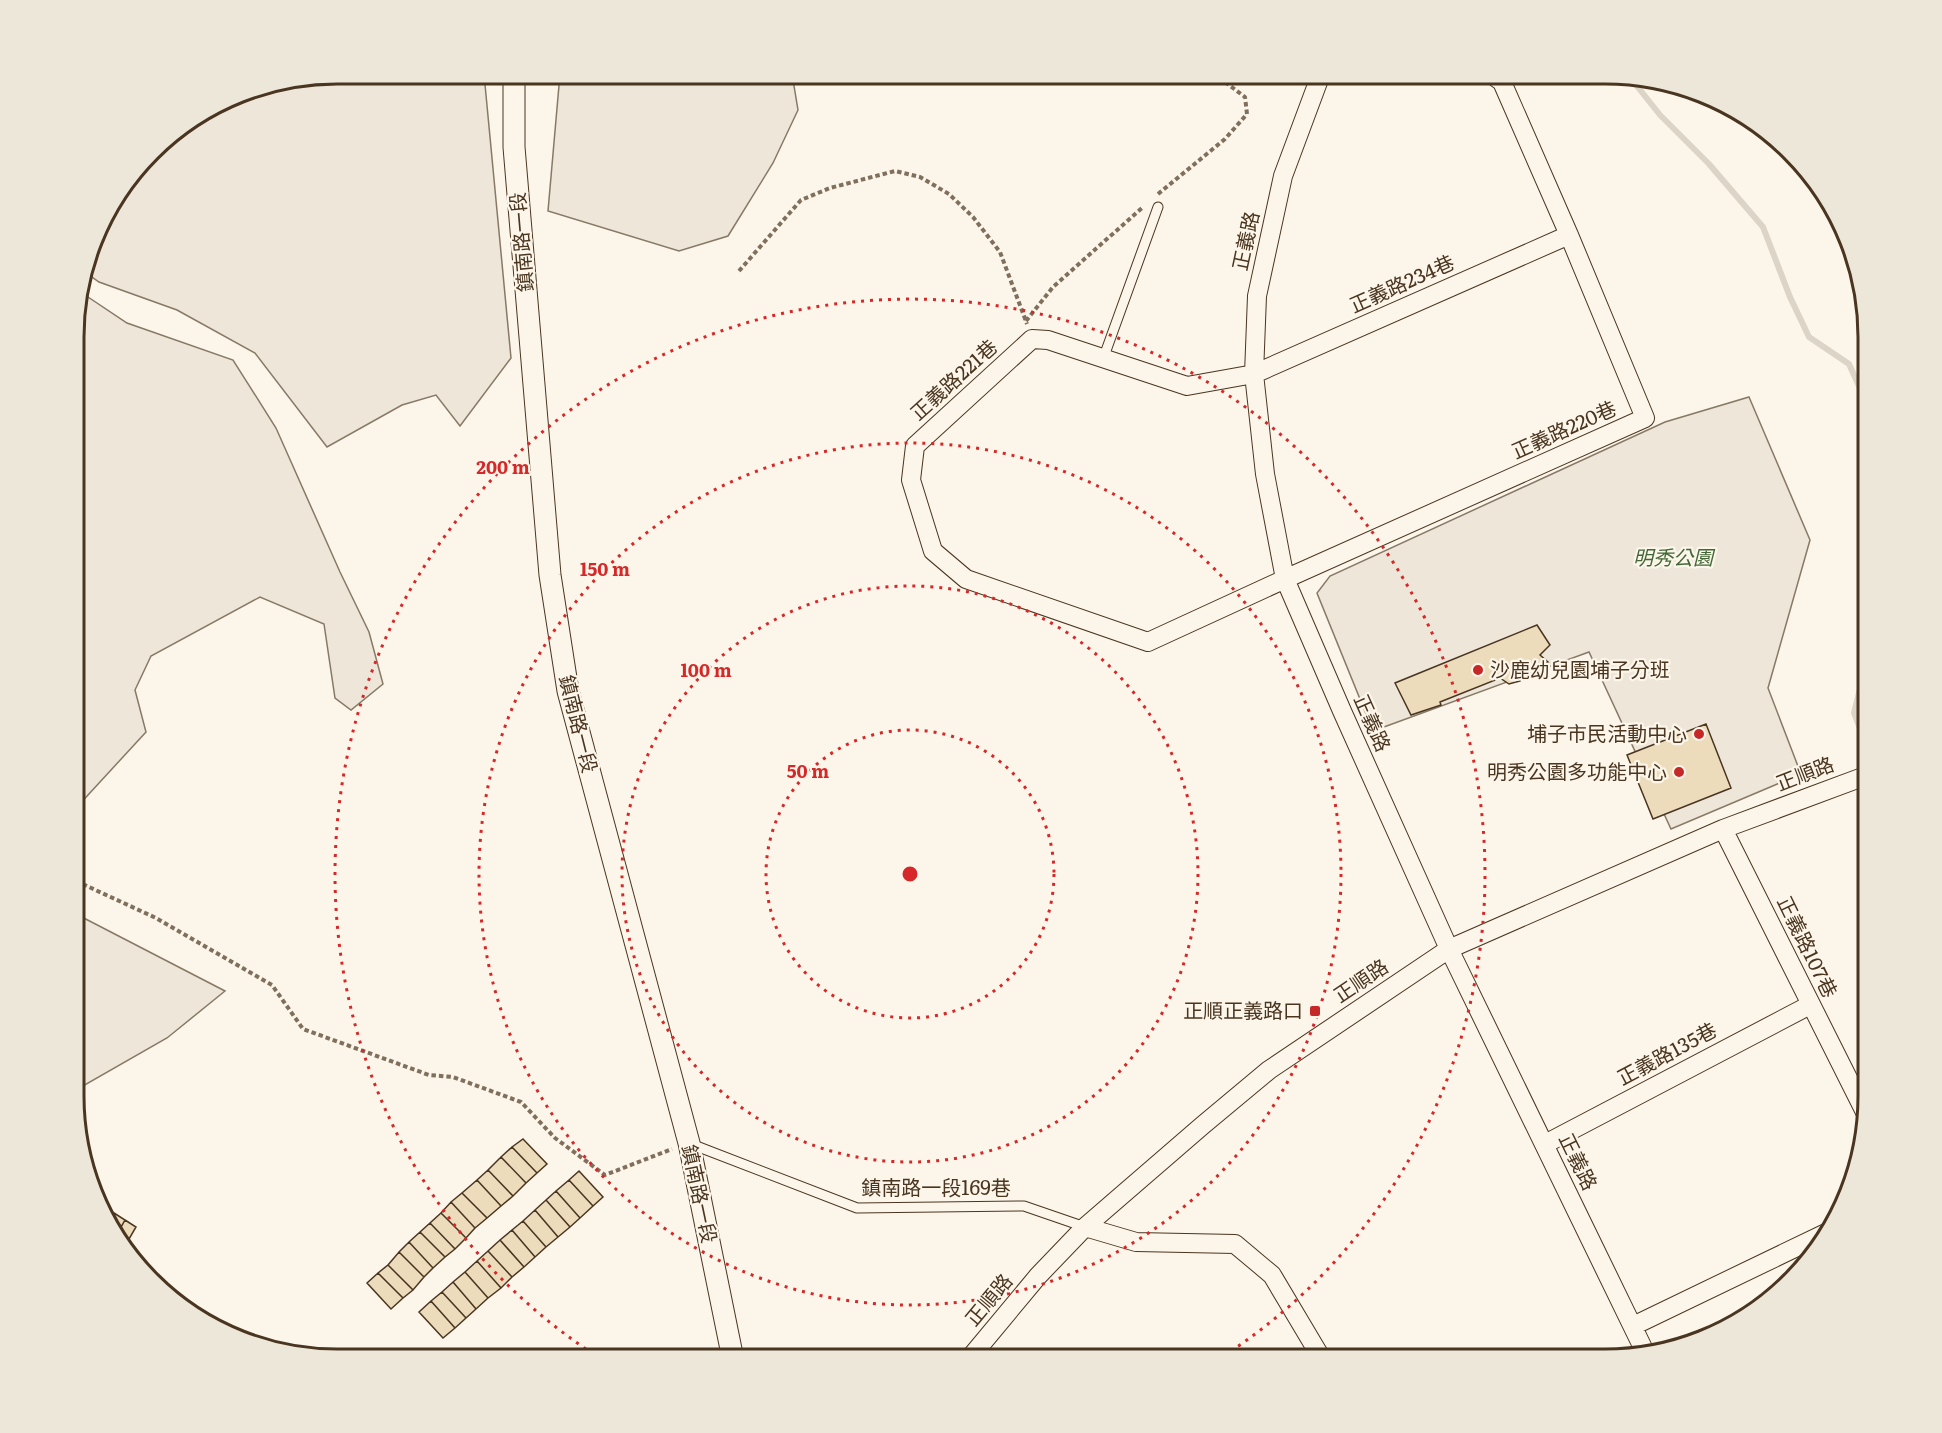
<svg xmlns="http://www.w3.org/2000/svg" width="1942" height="1433" font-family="Literata,'Noto Sans TC',serif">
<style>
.green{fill:#ede6d9;stroke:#887966;stroke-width:1.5}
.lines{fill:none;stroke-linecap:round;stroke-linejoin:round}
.stream{stroke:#dcd4c6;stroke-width:6}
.building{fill:#ecdcbc;stroke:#4a3520;stroke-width:1.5}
.service-casing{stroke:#4a3520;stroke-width:11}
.minor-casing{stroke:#4a3520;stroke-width:20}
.tertiary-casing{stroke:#4a3520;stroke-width:23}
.path{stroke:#7f6f5c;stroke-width:4;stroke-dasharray:4.5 3;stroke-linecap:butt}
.service{stroke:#fbf6e9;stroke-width:9}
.minor{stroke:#fbf6e9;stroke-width:18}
.tertiary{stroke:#fbf6e9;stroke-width:21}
.ring{fill:none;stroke:#d62828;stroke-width:3;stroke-dasharray:3 6}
.poi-dot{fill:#c62828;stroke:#fbf6e9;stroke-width:2}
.labels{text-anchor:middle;stroke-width:4.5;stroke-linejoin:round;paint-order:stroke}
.street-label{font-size:20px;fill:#4a3520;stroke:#fbf6e9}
.park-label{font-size:20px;font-style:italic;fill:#436837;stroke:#fbf6e9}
.poi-label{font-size:20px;fill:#4a3520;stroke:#fbf6e9;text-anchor:end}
.rim{fill:none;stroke:#4a3520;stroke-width:3}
.centre{fill:#d62828;stroke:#fbf6e9;stroke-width:3}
.ring-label{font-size:18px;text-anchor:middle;font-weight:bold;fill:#d62828;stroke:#fbf6e9;stroke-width:4.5;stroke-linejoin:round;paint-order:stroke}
</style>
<rect width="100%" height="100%" fill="#fbf6e9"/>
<!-- green -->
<path class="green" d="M337 74H484L511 358 460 426 436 395 402 405 327 447 255 353 177 310 99 282 85 272 101 220 163 139 236 93Z
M560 74H792L798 110 773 163 728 236 679 251 548 211Z
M79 291 127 323 233 360 276 428 340 572 369 632 383 684 351 710 335 698 324 624 260 597 151 656 135 690 146 732 76 808V303Z
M1749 397 1810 540 1768 688 1801 774 1671 829 1589 652 1373 731 1317 593 1330 576 1665 422Z
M76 914 225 991 167 1038 76 1090Z"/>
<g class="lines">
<!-- stream -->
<path class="stream" d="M1629 76 1660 115 1709 164 1763 227 1790 297 1809 337 1849 364 1868 406
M1868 657 1854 713 1868 749"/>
</g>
<!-- building -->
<path class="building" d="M1537 625 1550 645 1540 655 1548 662 1519 673 1520 681 1509 684 1500 678 1440 702 1441 705 1411 715 1395 683Z
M1706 724 1731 788 1653 819 1627 755Z
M523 1139 547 1164 537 1173 512 1147Z
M512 1147 537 1173 526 1183 501 1157Z
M501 1157 526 1183 513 1196 488 1170Z
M488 1170 513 1196 501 1206 477 1180Z
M579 1171 603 1197 593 1206 569 1180Z
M477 1180 501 1206 487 1218 462 1193Z
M569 1180 593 1206 580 1218 556 1191Z
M556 1191 580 1218 570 1227 546 1200Z
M462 1193 487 1218 475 1228 451 1202Z
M546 1200 570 1227 558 1237 535 1210Z
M451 1202 475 1228 466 1238 441 1213Z
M103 1206 114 1213 108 1224 102 1208Z
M535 1210 558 1237 546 1247 523 1221Z
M114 1213 125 1220 116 1236 108 1224Z
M441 1213 466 1238 455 1249 430 1223Z
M125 1220 136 1227 125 1246 116 1236Z
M523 1221 546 1247 535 1257 512 1230Z
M430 1223 455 1249 445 1257 420 1232Z
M512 1230 535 1257 524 1267 500 1240Z
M420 1232 445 1257 433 1268 409 1242Z
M500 1240 524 1267 512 1277 488 1251Z
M409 1242 433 1268 424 1277 399 1252Z
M488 1251 512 1277 501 1288 477 1261Z
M399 1252 424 1277 413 1290 388 1265Z
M477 1261 501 1288 488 1298 465 1272Z
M388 1265 413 1290 403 1298 378 1273Z
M465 1272 488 1298 476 1309 453 1282Z
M378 1273 403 1298 391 1309 367 1283Z
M453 1282 476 1309 466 1318 442 1292Z
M442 1292 466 1318 455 1328 431 1301Z
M431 1301 455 1328 443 1338 419 1312Z"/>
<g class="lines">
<defs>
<path id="service" d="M1103 359 1158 207
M691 1144 857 1208 1024 1206 1085 1227"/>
<path id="minor" d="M1321 74 1283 176 1257 296 1254 374 1265 474 1285 579 1342 711 1449 949 1644 1350
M1491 74 1502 82 1569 235 1645 418 1285 579 1148 642 966 579 933 551 911 480 915 446 1032 339 1048 340 1187 386 1254 374 1569 235
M1723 829 1867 1116
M1545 1144 1810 1005
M1085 1227 1136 1242 1235 1244 1272 1275 1322 1359
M1633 1326 1828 1232
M969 1359 1038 1276 1085 1227 1203 1125 1269 1070 1449 949 1723 829 1868 775"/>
<path id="tertiary" d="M514 74V147L550 575 568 691 689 1143 733 1359"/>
</defs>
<!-- service casing -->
<use href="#service" class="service-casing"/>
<!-- minor casing -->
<use href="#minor" class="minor-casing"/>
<!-- tertiary casing -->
<use href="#tertiary" class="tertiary-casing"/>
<!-- path -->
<path class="path" d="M1158 194 1225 139 1247 114 1245 97 1225 82 1218 74
M739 271 801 200 830 188 895 171 920 177 949 194 973 217 1000 252 1027 324
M1026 321 1053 287 1143 207
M76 881 156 918 272 985 303 1029 429 1075 453 1077 521 1102 555 1138 605 1175 672 1149"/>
<!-- service -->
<use href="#service" class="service"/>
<!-- minor -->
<use href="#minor" class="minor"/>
<!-- tertiary -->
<use href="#tertiary" class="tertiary"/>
</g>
<!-- distance rings -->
<g class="ring">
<circle cx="910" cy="874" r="144"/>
<circle cx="910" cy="874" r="288"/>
<circle cx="910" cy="874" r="431"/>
<path d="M601 1359A575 575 0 1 1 1219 1359"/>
</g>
<!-- markers -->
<g class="poi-dot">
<circle cx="1478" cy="670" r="6"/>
<circle cx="1699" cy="734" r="6"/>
<circle cx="1679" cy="772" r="6"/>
<rect x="1309" y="1005" width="12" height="12" rx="3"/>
</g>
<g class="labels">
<!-- street labels -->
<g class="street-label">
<text transform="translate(1246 241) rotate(-78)" y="7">正義路</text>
<text transform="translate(522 242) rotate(-95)" y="7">鎮南路一段</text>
<text transform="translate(1402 284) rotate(-24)" y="7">正義路234巷</text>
<text transform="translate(954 380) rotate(-42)" y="7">正義路221巷</text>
<text transform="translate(1564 430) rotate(-24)" y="7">正義路220巷</text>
<text transform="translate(1372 723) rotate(66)" y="7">正義路</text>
<text transform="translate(578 724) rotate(76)" y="7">鎮南路一段</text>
<text transform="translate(1805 774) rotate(-21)" y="7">正順路</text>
<text transform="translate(1807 947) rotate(64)" y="7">正義路107巷</text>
<text transform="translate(1361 981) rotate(-34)" y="7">正順路</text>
<text transform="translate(1667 1054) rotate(-28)" y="7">正義路135巷</text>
<text transform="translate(1578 1162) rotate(64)" y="7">正義路</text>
<text x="936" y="1195">鎮南路一段169巷</text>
<text transform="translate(699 1194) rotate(78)" y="7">鎮南路一段</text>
<text transform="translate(989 1300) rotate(-50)" y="7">正順路</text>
</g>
<!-- park labels -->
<g class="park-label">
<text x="1673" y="565">明秀公園</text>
</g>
<!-- poi labels -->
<g class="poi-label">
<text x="1490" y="677" text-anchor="start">沙鹿幼兒園埔子分班</text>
<text x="1687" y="741">埔子市民活動中心</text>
<text x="1667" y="779">明秀公園多功能中心</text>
<text x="1303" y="1018">正順正義路口</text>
</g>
</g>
<!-- crop -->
<path d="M0 0H1942V1433H0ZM337 84H1605A253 253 0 0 1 1858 337V1096A253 253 0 0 1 1605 1349H337A253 253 0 0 1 84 1096V337A253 253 0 0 1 337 84Z" fill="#ede7d9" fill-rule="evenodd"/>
<path class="rim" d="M337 84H1605A253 253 0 0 1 1858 337V1096A253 253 0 0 1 1605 1349H337A253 253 0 0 1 84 1096V337A253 253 0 0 1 337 84Z"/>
<circle cx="910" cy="874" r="9" class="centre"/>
<g class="ring-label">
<text x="503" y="474">200 m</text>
<text x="605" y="576">150 m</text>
<text x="706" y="677">100 m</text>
<text x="808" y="778">50 m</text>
</g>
</svg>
